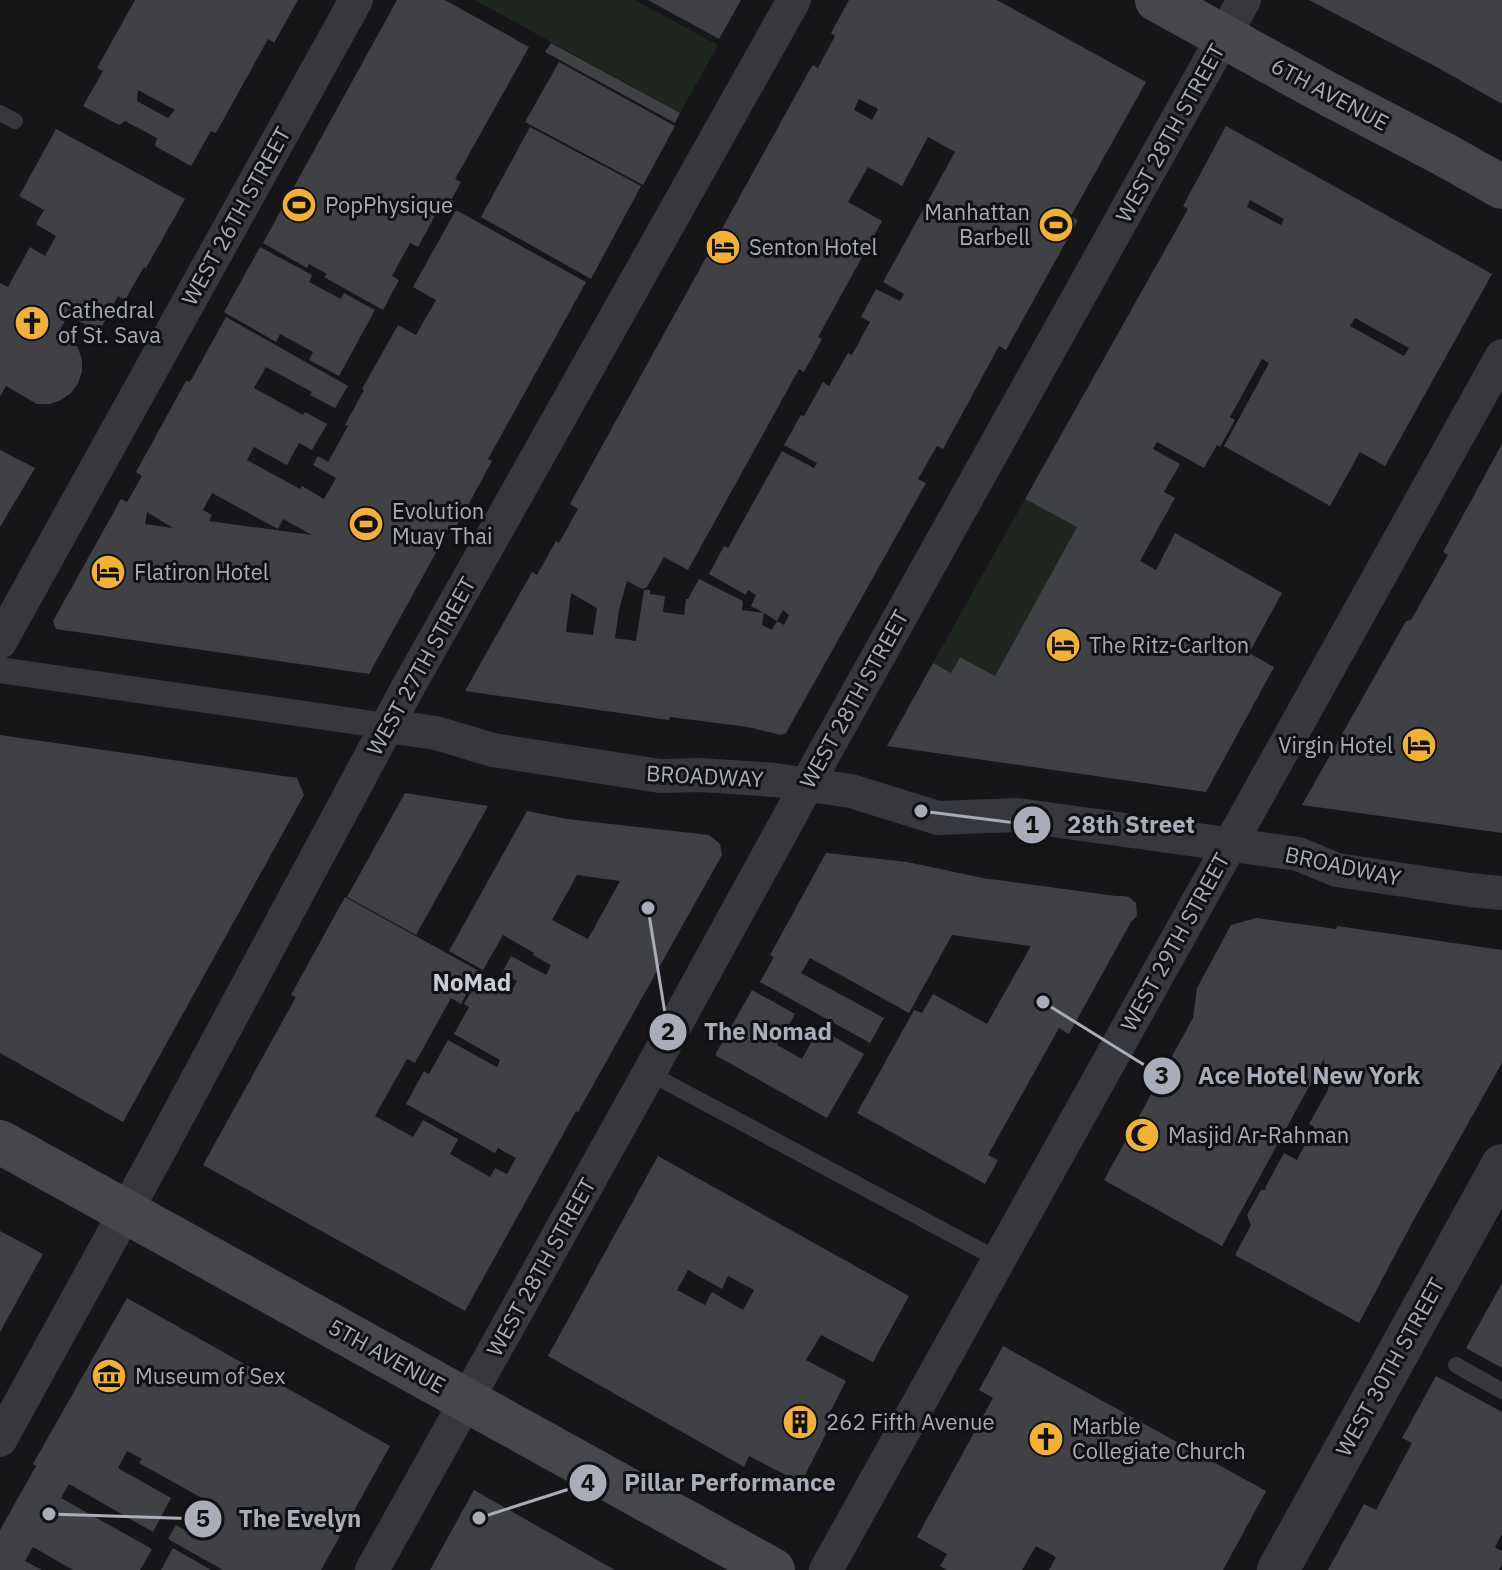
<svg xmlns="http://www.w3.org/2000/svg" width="1502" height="1570" font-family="'IBM Plex Sans',sans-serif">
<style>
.green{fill:#1e261f}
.building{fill:#404145;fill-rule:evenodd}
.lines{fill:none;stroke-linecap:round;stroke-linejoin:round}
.service{stroke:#37383d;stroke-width:16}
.pedestrian{stroke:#37383d;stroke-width:26}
.minor{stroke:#37383d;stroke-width:34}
.tertiary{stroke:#37383d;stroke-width:42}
.secondary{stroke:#45474d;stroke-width:44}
.labels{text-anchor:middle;stroke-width:6;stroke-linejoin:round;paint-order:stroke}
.street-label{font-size:22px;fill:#a8adb8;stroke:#111113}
.poi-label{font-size:22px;fill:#a8adb8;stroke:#111113;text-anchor:start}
.neighbourhood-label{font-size:24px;font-weight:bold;fill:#c9ccd4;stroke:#111113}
.leader{fill:none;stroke:#a8adb8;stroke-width:3}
.callout-dot{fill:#a8adb8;stroke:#111113;stroke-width:3}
.mark-label{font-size:24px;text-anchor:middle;font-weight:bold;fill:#111}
.callout-label{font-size:24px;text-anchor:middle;font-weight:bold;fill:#a8adb8;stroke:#111113;stroke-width:6;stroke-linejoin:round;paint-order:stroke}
</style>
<rect width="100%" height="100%" fill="#161618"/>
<!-- green -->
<path class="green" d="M475 0H635L718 45 680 113Z
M1025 499 1077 527 995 676 960 657 951 673 933 663Z"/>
<!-- building -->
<path class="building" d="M135 0H298L274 43 268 39 216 133 211 131 191 166 155 146 157 138 125 121 119 125 83 106 103 71 97 68ZM138 90 175 110 168 118 137 101Z
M397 0H445L529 47 455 179 461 182 443 215 437 212 418 247 410 243 392 276 399 280 383 310 324 277 327 274 309 264 307 268 263 243Z
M648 0H741L719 39Z
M849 0H997L1146 82 1071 216 1078 220 1006 350 999 346 943 449 937 446 918 479 926 483 786 733 781 735 748 727 670 717 669 720 465 691 532 572 537 575 556 541 559 543 578 509 570 504 809 71 813 65 818 68 835 36 831 33ZM859 99 878 109 872 120 854 110ZM928 137 955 152 883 282 904 294 900 301 876 289 861 317 870 322 852 355 848 353 829 386 823 382 804 416 801 415 784 445 817 463 814 468 782 451 728 548 724 546 709 574 746 595 748 590 756 595 751 606 764 613 742 610 743 601 699 579 688 599H686L684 615 663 612 665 596 650 594V590H644L636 641 615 638 619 610 627 581 642 589 647 587 664 557 688 570 799 369 804 372 822 339 818 337 882 221 848 202 868 167 902 186ZM571 593 597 608 593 635 566 632ZM783 610 789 615 784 625 777 621 772 630 762 625 764 613 777 621Z
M1309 0H1502V104L1433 65Z
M551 43 680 113 675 123 545 52Z
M559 62 675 126 643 185 525 122Z
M1226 126 1492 274 1385 466 1360 452 1330 506 1224 446 1269 363 1262 359 1230 417 1235 420 1220 447 1217 445 1204 468 1157 442 1153 449 1180 464 1164 492 1175 498 1140 561 1156 570 1175 533 1282 593 1249 653 1274 667 1206 792 887 746 933 663 951 673 960 657 995 676 1077 527 1025 499 1188 209 1183 206ZM1250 200 1284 219 1281 225 1247 207ZM1355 318 1409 348 1404 356 1350 326Z
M530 127 641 186 591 279 481 217Z
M56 129 185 199 146 268 144 267 125 300 118 296 99 332 68 315 59 332 71 338 78 348 82 360V372L78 383 71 393 61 400 50 404H37L6 386 0 397V283L8 287 30 247 45 256 56 236 36 224 44 210 19 196Z
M456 210 586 282 488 459 492 461 454 531 449 529 369 674 56 629 53 621 121 499 127 502 142 476 136 472 186 381 190 382 226 317 348 386 335 408 310 395 312 392 266 367 254 388 303 415 305 412 327 424 312 450 299 443 287 465 254 447 247 460 300 489 302 486 324 499 336 478 313 465 318 456 328 462 348 426 345 425 364 390 362 389 398 325 416 335 436 300 413 287ZM212 493 278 529 283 519 312 535 209 521 212 515 203 510ZM147 512 173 528 145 524Z
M260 247 312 275 309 282 341 299 344 293 375 310 339 376 309 360 313 352 280 334 276 342 224 312Z
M1502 444V833L1302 805 1406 621 1411 620 1448 555 1443 552Z
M0 450 35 468 0 527Z
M0 735 297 778 304 795 123 1122 0 1053Z
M405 793 488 806 416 935 347 897Z
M527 811 567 819 709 835 720 844 722 855 578 1112 576 1111 465 1311 203 1165 296 997 291 995 345 897 479 971 461 1004 451 998 415 1063 407 1059 375 1116 413 1137 423 1120 458 1139 450 1154 490 1177 495 1168 507 1174 516 1158 498 1148 495 1153 406 1104 424 1071 429 1074 448 1040 497 1067 500 1060 454 1034 469 1007 464 1004 479 978 509 995 517 981 502 973 511 956 546 975 551 965 533 955 534 953 503 935 483 970 449 951ZM577 875 620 881 588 939 552 920Z
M826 853 907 862 983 878 1116 896H1123L1129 897 1136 903 1137 916 1131 922 1069 1034 1059 1028 988 1155 998 1160 985 1184 857 1113 914 1010 922 1013 933 994 987 1024 1031 946 952 935 909 1013 810 958 801 973 884 1018 870 1043 760 982 774 957 770 955Z
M1256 918 1336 929 1337 926 1502 950V1063L1412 1223 1359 1323 1235 1255 1251 1225 1247 1215 1261 1190 1267 1189 1265 1188 1284 1153 1297 1160 1314 1127 1309 1124 1328 1090 1324 1059 1222 1246 1104 1180 1193 1018 1197 988 1231 925Z
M752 990 795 1014 777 1045 802 1059 819 1028 864 1054 827 1118 715 1055Z
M658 1156 909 1296 873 1362 821 1335 806 1360 846 1381 827 1418 832 1422 801 1483 749 1456 744 1467 548 1356ZM688 1270 722 1289 728 1276 754 1290 743 1310 712 1292 705 1305 677 1290Z
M0 1231 43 1254 0 1332Z
M1502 1283V1368L1466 1348Z
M127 1298 390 1446 321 1570H223L168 1539 176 1525 185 1530 187 1526 193 1529 209 1502 139 1463 142 1459 127 1451 118 1468 171 1498 153 1532 69 1484 61 1498 152 1549 140 1570H73L33 1547 25 1561 42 1570H0V1530L36 1466 33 1464Z
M1003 1346 1266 1491 1223 1570H1049L1056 1557 1036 1546 1022 1570H947L940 1566 947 1554 917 1537 993 1398 979 1390Z
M1436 1376 1502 1412V1534L1495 1547 1502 1551V1565L1499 1570H1328L1364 1504 1376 1510 1412 1443 1402 1438Z
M474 1490 539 1527 615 1570H430Z
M173 1548 211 1570H161Z"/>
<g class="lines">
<!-- service -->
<path class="service" d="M0 113 15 121
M649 1073 999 1260
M1456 1365 1502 1391"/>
<!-- pedestrian -->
<path class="pedestrian" d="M0 670 387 726"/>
<!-- minor -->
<path class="minor" d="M0 642 356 0
M387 726 436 733 493 750 660 776 701 775 775 780 851 791 938 818 1018 815 1298 854 1337 870 1470 890 1502 893
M0 1440 153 1162 407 689 794 0
M372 1570 649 1073 826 750 1244 0
M826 1570 1502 356"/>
<!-- tertiary -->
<path class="tertiary" d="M1278 1570 1502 1165"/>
<!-- secondary -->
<path class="secondary" d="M1157 0 1330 95 1447 156 1502 187
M0 1142 773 1570"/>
</g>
<!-- icons -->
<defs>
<symbol id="stadium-disc" viewBox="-11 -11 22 22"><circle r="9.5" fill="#f2b134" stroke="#111113"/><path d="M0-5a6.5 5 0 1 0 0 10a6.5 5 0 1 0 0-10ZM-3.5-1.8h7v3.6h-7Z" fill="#111"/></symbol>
<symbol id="hotel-disc" viewBox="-11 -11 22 22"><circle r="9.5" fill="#f2b134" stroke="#111113"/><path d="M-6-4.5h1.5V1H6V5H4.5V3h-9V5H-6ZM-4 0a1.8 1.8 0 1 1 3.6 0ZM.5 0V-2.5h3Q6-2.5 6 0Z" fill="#111"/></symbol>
<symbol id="church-disc" viewBox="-11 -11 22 22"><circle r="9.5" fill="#f2b134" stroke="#111113"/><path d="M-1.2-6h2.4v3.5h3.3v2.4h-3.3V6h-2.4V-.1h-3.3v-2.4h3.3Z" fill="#111"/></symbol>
<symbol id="mosque-disc" viewBox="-11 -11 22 22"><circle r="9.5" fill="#f2b134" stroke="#111113"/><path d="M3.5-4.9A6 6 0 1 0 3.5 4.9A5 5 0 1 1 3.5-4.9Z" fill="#111"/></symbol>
<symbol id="museum-disc" viewBox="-11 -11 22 22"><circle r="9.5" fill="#f2b134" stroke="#111113"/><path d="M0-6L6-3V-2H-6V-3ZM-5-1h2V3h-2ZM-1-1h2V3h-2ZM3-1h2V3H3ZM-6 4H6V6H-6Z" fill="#111"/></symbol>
<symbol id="building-disc" viewBox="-11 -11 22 22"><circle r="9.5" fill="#f2b134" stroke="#111113"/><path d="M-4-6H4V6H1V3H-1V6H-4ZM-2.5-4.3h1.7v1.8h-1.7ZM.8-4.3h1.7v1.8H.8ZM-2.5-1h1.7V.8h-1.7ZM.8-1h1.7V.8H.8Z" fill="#111"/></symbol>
</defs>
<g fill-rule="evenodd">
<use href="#stadium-disc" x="279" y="185" width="40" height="40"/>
<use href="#stadium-disc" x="1036" y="205" width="40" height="40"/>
<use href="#hotel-disc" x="703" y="227" width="40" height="40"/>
<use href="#church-disc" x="12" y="303" width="40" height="40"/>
<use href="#stadium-disc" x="346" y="504" width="40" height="40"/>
<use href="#hotel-disc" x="88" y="552" width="40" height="40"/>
<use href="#hotel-disc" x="1043" y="625" width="40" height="40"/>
<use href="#hotel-disc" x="1399" y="725" width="40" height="40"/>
<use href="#mosque-disc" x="1122" y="1115" width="40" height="40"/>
<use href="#museum-disc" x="89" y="1356" width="40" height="40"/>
<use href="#building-disc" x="780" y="1402" width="40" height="40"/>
<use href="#church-disc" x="1026" y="1419" width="40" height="40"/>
</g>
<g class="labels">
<!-- street labels -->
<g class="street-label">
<text transform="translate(1330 94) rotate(28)" y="8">6TH AVENUE</text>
<text transform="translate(1170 133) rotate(-61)" y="8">WEST 28TH STREET</text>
<text transform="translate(236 216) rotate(-61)" y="8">WEST 26TH STREET</text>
<text transform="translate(421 666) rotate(-61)" y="8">WEST 27TH STREET</text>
<text transform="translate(854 699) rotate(-61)" y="8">WEST 28TH STREET</text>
<text transform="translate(705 776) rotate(3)" y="8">BROADWAY</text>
<text transform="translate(1343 866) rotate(12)" y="8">BROADWAY</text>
<text transform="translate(1175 942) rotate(-61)" y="8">WEST 29TH STREET</text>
<text transform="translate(541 1267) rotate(-61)" y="8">WEST 28TH STREET</text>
<text transform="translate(387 1356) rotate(29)" y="8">5TH AVENUE</text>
<text transform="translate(1390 1367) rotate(-61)" y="8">WEST 30TH STREET</text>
</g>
<!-- poi labels -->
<g class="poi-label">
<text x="325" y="213">PopPhysique</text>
<text x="1030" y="220" text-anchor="end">Manhattan<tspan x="1030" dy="25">Barbell</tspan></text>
<text x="749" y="255">Senton Hotel</text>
<text x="58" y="318">Cathedral<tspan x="58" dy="25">of St. Sava</tspan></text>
<text x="392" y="519">Evolution<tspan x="392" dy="25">Muay Thai</tspan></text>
<text x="134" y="580">Flatiron Hotel</text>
<text x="1089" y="653">The Ritz-Carlton</text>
<text x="1393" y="753" text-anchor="end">Virgin Hotel</text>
<text x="1168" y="1143">Masjid Ar-Rahman</text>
<text x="135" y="1384">Museum of Sex</text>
<text x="826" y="1430">262 Fifth Avenue</text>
<text x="1072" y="1434">Marble<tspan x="1072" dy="25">Collegiate Church</tspan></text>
</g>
<!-- neighbourhood labels -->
<g class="neighbourhood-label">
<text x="472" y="991">NoMad</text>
</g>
</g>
<!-- callouts -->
<path class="leader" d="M921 811L1032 825M648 908L668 1032M1043 1002L1162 1076M479 1518L588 1483M49 1514L203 1519"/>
<g class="callout-dot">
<circle cx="921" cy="811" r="8"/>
<circle cx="648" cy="908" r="8"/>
<circle cx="1043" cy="1002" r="8"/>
<circle cx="479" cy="1518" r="8"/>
<circle cx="49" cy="1514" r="8"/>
<circle cx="1032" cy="825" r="20"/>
<circle cx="668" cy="1032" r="20"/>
<circle cx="1162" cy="1076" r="20"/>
<circle cx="588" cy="1483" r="20"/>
<circle cx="203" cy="1519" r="20"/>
</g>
<g class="mark-label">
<text x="1032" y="833">1</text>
<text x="668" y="1040">2</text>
<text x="1162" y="1084">3</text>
<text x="588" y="1491">4</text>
<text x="203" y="1527">5</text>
</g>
<g class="callout-label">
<text x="1131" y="833">28th Street</text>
<text x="768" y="1040">The Nomad</text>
<text x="1309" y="1084">Ace Hotel New York</text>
<text x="730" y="1491">Pillar Performance</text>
<text x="300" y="1527">The Evelyn</text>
</g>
</svg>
